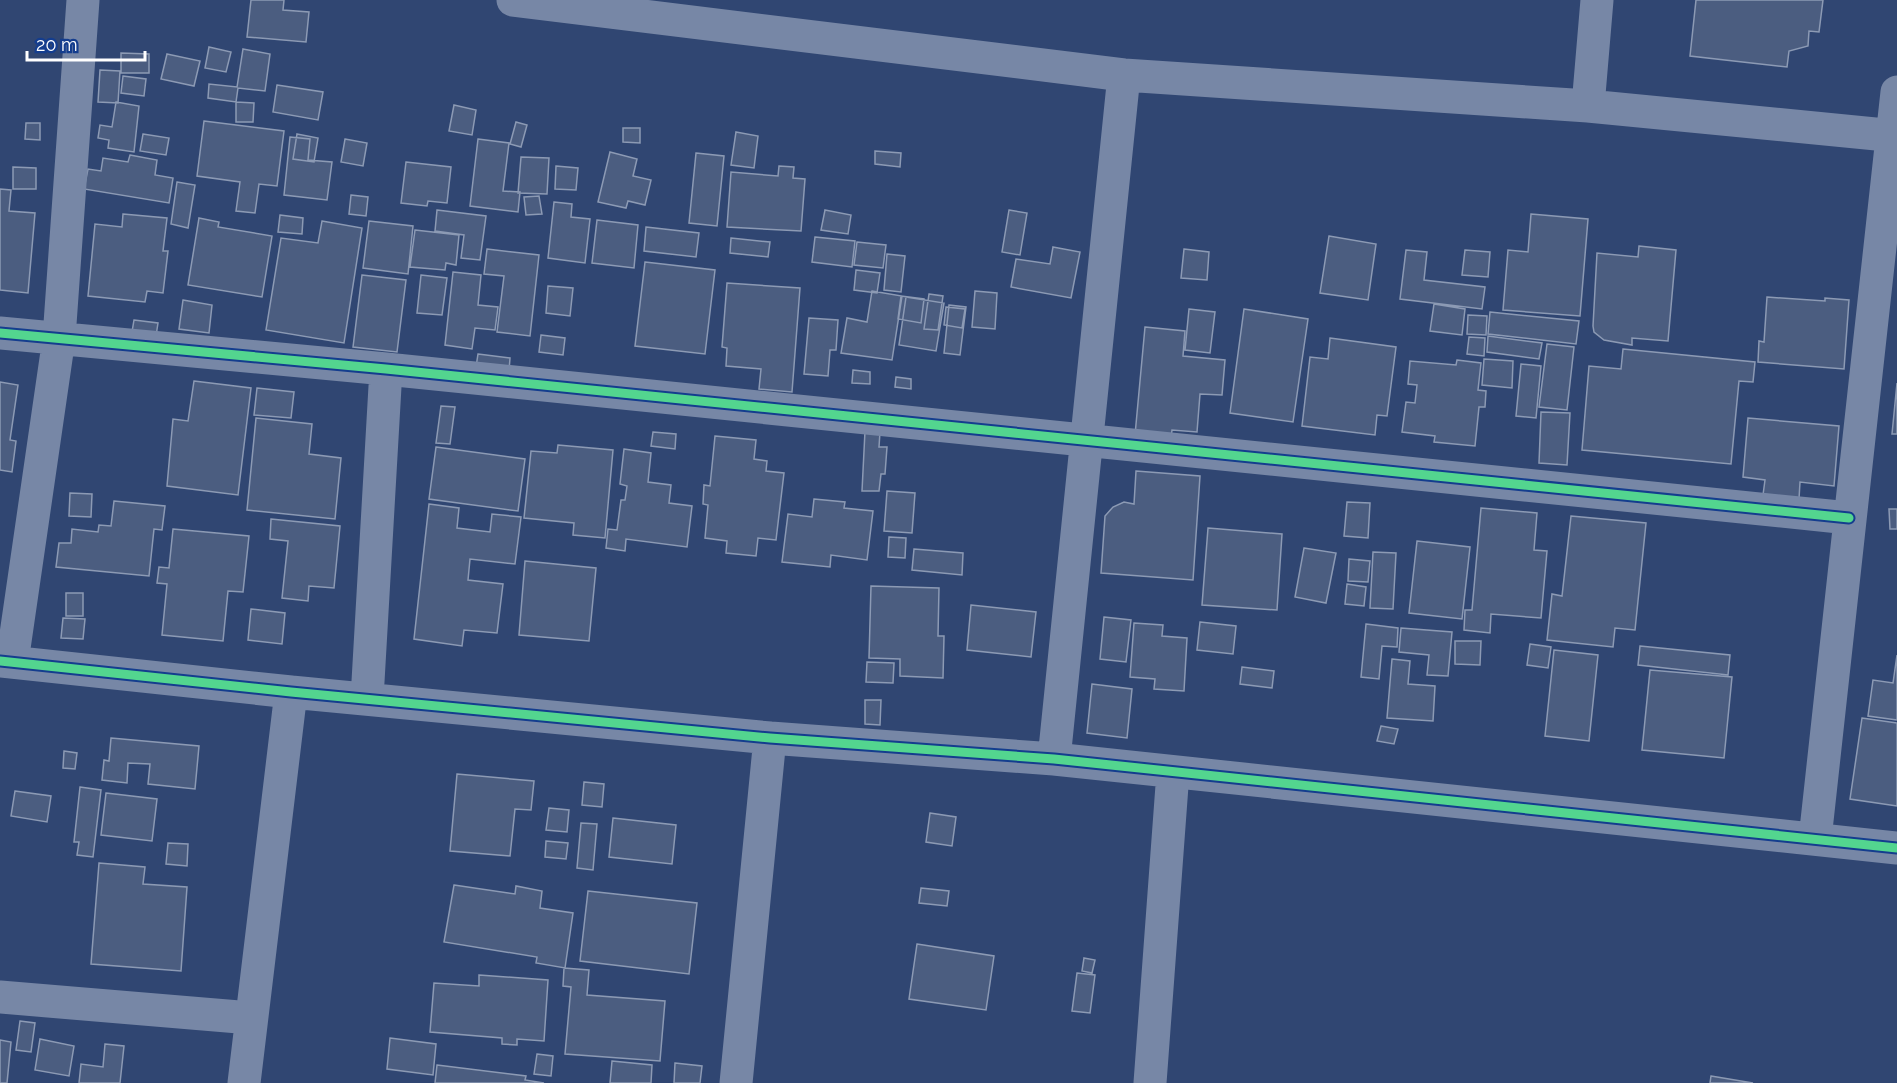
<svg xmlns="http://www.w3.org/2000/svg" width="1897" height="1083" font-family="Raleway,sans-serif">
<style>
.building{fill:#4b5d80;stroke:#8c9ab4;stroke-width:1.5}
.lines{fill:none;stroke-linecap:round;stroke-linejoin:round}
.minor{stroke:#7787a6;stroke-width:33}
.cycleway-casing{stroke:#143d8e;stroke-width:13}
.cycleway{stroke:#53d58f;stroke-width:9}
</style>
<rect width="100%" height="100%" fill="#304672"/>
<!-- building -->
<path class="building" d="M251 0H284L283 10 309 12 306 42 247 37Z
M1696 0H1823L1819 32 1809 31 1808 46 1789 51 1787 67 1690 56Z
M209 47 231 52 226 72 205 68Z
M243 49 270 54 265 91 238 88 236 102 208 98 209 84 237 87Z
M121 53 149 54V73H121Z
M167 54 200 61 194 86 161 79Z
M100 70 120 71 118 103 98 102Z
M123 76 146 79 144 96 121 93Z
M277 85 323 92 318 120 273 112Z
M116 102 139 106 134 152 108 148 109 140 98 138 100 125 112 127Z
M236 102 254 103 253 122H236Z
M454 105 476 110 472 135 449 131Z
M204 121 284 131 277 186 259 184 255 213 236 211 240 182 197 176Z
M516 122 527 125 521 147 510 144Z
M26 123H40V140L25 139Z
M623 128H640V143L623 142Z
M736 132 758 136 754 168 731 165Z
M143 134 169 138 166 155 140 151Z
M297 134 318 138 314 162 293 159Z
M290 137 310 139 308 160 332 162 327 200 284 195Z
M345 139 367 143 363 166 341 162Z
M478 139 509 143 503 191 520 192 518 212 470 206Z
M875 151 901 153 900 167 875 164Z
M610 152 637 159 633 176 651 180 645 205 628 201 626 208 598 202Z
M696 153 724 156 717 226 689 223Z
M130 155 157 160 155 175 173 178 169 203 84 189 88 169 101 171 103 158 128 162Z
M521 157 549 158 547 194 518 193Z
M406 162 451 167 447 203 428 201 427 206 401 203Z
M556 166 578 168 576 190 555 189Z
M779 166 794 167 793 178 805 179 801 231 727 227 731 172 778 176Z
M13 167 36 168V189H13Z
M177 182 195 185 188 228 171 224Z
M0 189 11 190 9 211 35 213 28 293 0 290Z
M351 195 368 197 366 216 349 214Z
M539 196 542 214 526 215 524 197Z
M554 202 572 204 571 217 590 219 585 263 548 258Z
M437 210 486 216 480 260 461 258 464 235 435 231Z
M825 210 851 215 848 234 821 230Z
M1009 210 1027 213 1020 255 1002 252Z
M123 214 167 218 163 251H168L163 293 147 291 145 302 88 296 95 224 122 227Z
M1531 214 1588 219 1580 316 1503 310 1508 250 1528 252Z
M280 215 303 218 302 234 278 232Z
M199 218 219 222 218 227 272 236 262 297 188 285Z
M597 220 638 225 634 268 592 263Z
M322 221 362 228 344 343 266 330 281 238 318 243Z
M369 221 413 226 408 274 363 268Z
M646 227 699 233 696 257 644 251Z
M415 230 459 235 456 265 446 263 445 270 410 267Z
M1329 236 1376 244 1368 300 1320 293Z
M815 237 855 241 852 267 812 262Z
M731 238 770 242 768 257 730 253Z
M857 242 886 245 883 268 854 265Z
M1639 246 1676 250 1668 341 1632 338V345L1604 340 1594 332 1593 326 1597 253 1638 257Z
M1053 247 1080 252 1071 298 1011 287 1016 259 1050 264Z
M487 249 539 255 530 336 497 332 504 276 484 274Z
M1184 249 1209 252 1207 280 1181 278Z
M1406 250 1427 252 1424 280 1485 287 1482 309 1400 299Z
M1465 250 1490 252 1488 277 1462 275Z
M887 254 905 256 901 292 884 290Z
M645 262 715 270 705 354 635 346Z
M856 270 880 273 877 293 854 290Z
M453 272 481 275 478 305 498 307 495 330 475 328 472 349 445 345Z
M362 275 406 280 397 352 353 347Z
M421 275 447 278 442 315 417 313Z
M727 283 800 288 792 392 759 389 761 369 726 366 727 348 722 347Z
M548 286 573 288 570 316 546 313Z
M872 291 902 296 892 360 841 353 847 318 867 322Z
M975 291 997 293 995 329 972 327Z
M929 294 943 296 938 330 924 329Z
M901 296 924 299 921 323 898 319Z
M906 297 944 303 936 351 899 345Z
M1767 297 1825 301V298L1849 300 1844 369 1758 362 1759 341 1764 342Z
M183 300 212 305 209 333 179 329Z
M1434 304 1465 309 1462 335 1430 331Z
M949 305 966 307 960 355 944 353Z
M946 307 965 309 962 328 944 325Z
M1189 309 1215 312 1210 353 1185 350Z
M1244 309 1308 319 1293 422 1230 413Z
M1490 312 1579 321 1576 344 1488 334Z
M1468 315 1487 316 1486 335 1467 334Z
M809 318 838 320 836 350H830L828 376 804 374Z
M134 320 158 323 156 336 132 332Z
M1145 327 1185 331 1183 356 1225 360 1222 395 1200 394 1197 432 1172 430 1171 438 1135 435Z
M541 335 565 338 563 355 539 352Z
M1488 336 1542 343 1539 359 1487 352Z
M1469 337 1485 338 1484 356 1467 354Z
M1330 338 1396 347 1387 416 1377 415 1375 435 1302 426 1310 357 1328 359Z
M1547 344 1574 347 1567 410 1539 407Z
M1623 349 1755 362 1753 382 1739 381 1731 464 1582 450 1589 366 1621 369Z
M478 354 510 358 509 371 476 367Z
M1484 359 1513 361 1512 388 1482 385Z
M1457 360 1481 363 1478 390 1486 391 1485 407H1479L1475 446 1434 442 1435 436 1402 432 1406 402 1415 403 1417 385 1408 384 1410 361 1456 365Z
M1521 364 1541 366 1536 418 1516 416Z
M853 370 870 372V384L852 383Z
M896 377 911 379V389L895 387Z
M194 381 251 388 238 495 167 486 173 419 188 421Z
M0 382 18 385 10 440 16 441 12 472 0 470Z
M1897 383V434H1892Z
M257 388 294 392 291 418 254 415Z
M441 406 455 407 450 444 436 443Z
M1541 412 1570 413 1567 465 1539 463Z
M256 418 312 424 309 454 341 458 335 519 247 510Z
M1748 418 1839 426 1834 486 1800 482 1799 499 1763 495 1765 480 1743 477Z
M865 431 880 432 879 447H887L885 474H881L879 491H862Z
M653 432 676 434 675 449 651 446Z
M715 436 756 440 754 459 767 461 766 471 784 473 776 540 758 538 756 556 726 553 727 541 705 538 708 505 703 504 704 485 710 486Z
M558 445 613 450 605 538 573 535 574 523 524 518 531 451 557 453Z
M436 447 525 459 518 511 429 499Z
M624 449 651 453 648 482 671 485 669 503 692 506 687 547 626 539 625 551 606 548 608 529 617 530 621 500H625L627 486 620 484Z
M1136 471 1200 476 1193 580 1101 573 1105 516 1113 507 1124 502 1134 504Z
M887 491 915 493 912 533 884 531Z
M70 493 92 494 91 517 69 516Z
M814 499 845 502 844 508 873 511 867 560 831 555 830 567 782 562 788 514 812 517Z
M114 501 165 506 162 530 154 529 149 576 56 567 59 543H71L72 529 98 532 99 525 111 526Z
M1347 502 1370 503 1368 538 1344 536Z
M429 504 459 508 457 528 490 532 492 514 521 517 515 564 470 559 468 580 503 584 497 633 464 630 462 646 414 639Z
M1481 508 1537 513 1534 550 1547 551 1541 618 1491 614 1490 633 1464 630 1465 610H1472Z
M1889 509H1897V529H1890Z
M1571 516 1646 523 1635 630 1615 628 1613 647 1547 640 1552 594 1562 596Z
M271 519 340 526 334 588 309 586 308 601 282 598 288 541 270 539Z
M1208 528 1282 534 1277 610 1202 605Z
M173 529 249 536 243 592 228 591 223 641 162 635 167 584 157 583 159 567 169 568Z
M889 537 906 538 905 558 888 557Z
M1417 541 1470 547 1462 619 1409 613Z
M1304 548 1336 553 1326 603 1295 597Z
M914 549 963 553 962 575 912 570Z
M1373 552 1396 553 1393 609 1370 608Z
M1349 559 1370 561 1368 582 1348 581Z
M525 561 596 568 589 641 519 635Z
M1347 584 1366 587 1364 606 1345 604Z
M871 586 939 588 938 636H944L943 678 900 676V659L869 658Z
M66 593H83V616H66Z
M971 605 1036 612 1031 657 967 650Z
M251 609 285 613 282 644 248 640Z
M1104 617 1131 620 1126 662 1100 659Z
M63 618 85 619 83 639 61 638Z
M1200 622 1236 626 1233 654 1197 650Z
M1134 623 1163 625 1162 636 1187 638 1184 691 1154 689 1155 679 1130 677Z
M1366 624 1398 628 1397 647 1382 646 1379 679 1361 677Z
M1401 628 1452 632 1448 676 1427 675 1429 655 1399 652Z
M1455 641H1481L1480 665 1455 664Z
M1530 644 1551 647 1548 668 1527 665Z
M1640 646 1730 655 1728 675 1638 665Z
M1554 650 1598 655 1589 741 1545 736Z
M1897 655V720L1868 716 1873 680 1893 683Z
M1392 659 1410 661 1408 684 1435 686 1433 721 1387 718Z
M867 662 894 663 893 683 866 682Z
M1242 667 1274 671 1272 688 1240 684Z
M1650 670 1732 677 1724 758 1642 750Z
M1092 684 1132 689 1127 738 1087 733Z
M865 700H881L880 725 865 724Z
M1862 718 1897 723V806L1850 799Z
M1381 726 1398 729 1394 744 1377 741Z
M111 738 199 746 195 789 148 784 150 764 128 763 127 783 102 780 104 760 109 761Z
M64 751 77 753 75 769 63 768Z
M457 774 534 781 531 810 515 809 510 856 450 851Z
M584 782 604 784 602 807 582 805Z
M80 787 101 790 93 857 77 855 79 842H74Z
M15 791 51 796 47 822 11 816Z
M106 793 157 799 152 841 101 835Z
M549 808 569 810 567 832 546 830Z
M930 813 956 817 952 846 926 842Z
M613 818 676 825 672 864 609 857Z
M581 823 597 824 593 870 577 868Z
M546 841 568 843 566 859 545 857Z
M168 843 188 844 187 866 166 864Z
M99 863 145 867 143 884 187 887 181 971 91 964Z
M454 885 515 894 516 886 542 891 540 908 573 913 565 968 536 963 537 957 444 942Z
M921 888 949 891 947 906 919 903Z
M588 891 697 903 689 974 580 961Z
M917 944 994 956 986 1010 909 999Z
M1084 958 1095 960 1092 973 1082 971Z
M564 968 589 970 587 995 665 1001 660 1061 565 1054 571 987 563 986Z
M1077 973 1095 975 1090 1013 1072 1011Z
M479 975 548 980 544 1041 517 1039V1045L502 1044V1038L430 1032 434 983 479 986Z
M20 1021 35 1023 31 1052 16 1050Z
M390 1038 436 1044 433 1075 387 1069Z
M40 1039 74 1046 69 1076 35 1070Z
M0 1040 11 1042 7 1083H0Z
M105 1044 124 1046 120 1083H79L81 1064 103 1067Z
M537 1054 553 1056 551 1076 534 1074Z
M612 1061 652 1065 651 1083H610Z
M675 1063 702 1066 700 1083H674Z
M437 1065 526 1076 525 1080 544 1083H435Z
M1711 1076 1753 1083H1710Z"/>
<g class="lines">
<!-- minor -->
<path class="minor" d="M513 0 1124 75 1588 106 1897 136
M1588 106 1597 0
M0 333 386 369 1849 518
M0 661 291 692 770 738 1054 759 1897 848
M12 662 59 338 83 0
M367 699 386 369
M1054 759 1124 75
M1815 839 1897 92
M0 997 251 1018
M244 1083 291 692
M736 1083 770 738
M1150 1083 1173 772"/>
<defs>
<path id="cycleway" d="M0 333 386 369 1849 518
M0 661 291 692 770 738 1054 759 1897 848"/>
</defs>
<!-- cycleway casing -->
<use href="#cycleway" class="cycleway-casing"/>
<!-- cycleway -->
<use href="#cycleway" class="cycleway"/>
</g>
<!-- scale -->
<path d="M27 51v9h118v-9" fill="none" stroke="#ffffff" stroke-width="3"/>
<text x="36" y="51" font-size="18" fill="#ffffff" stroke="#143d8e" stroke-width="4.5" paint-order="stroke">20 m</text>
</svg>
